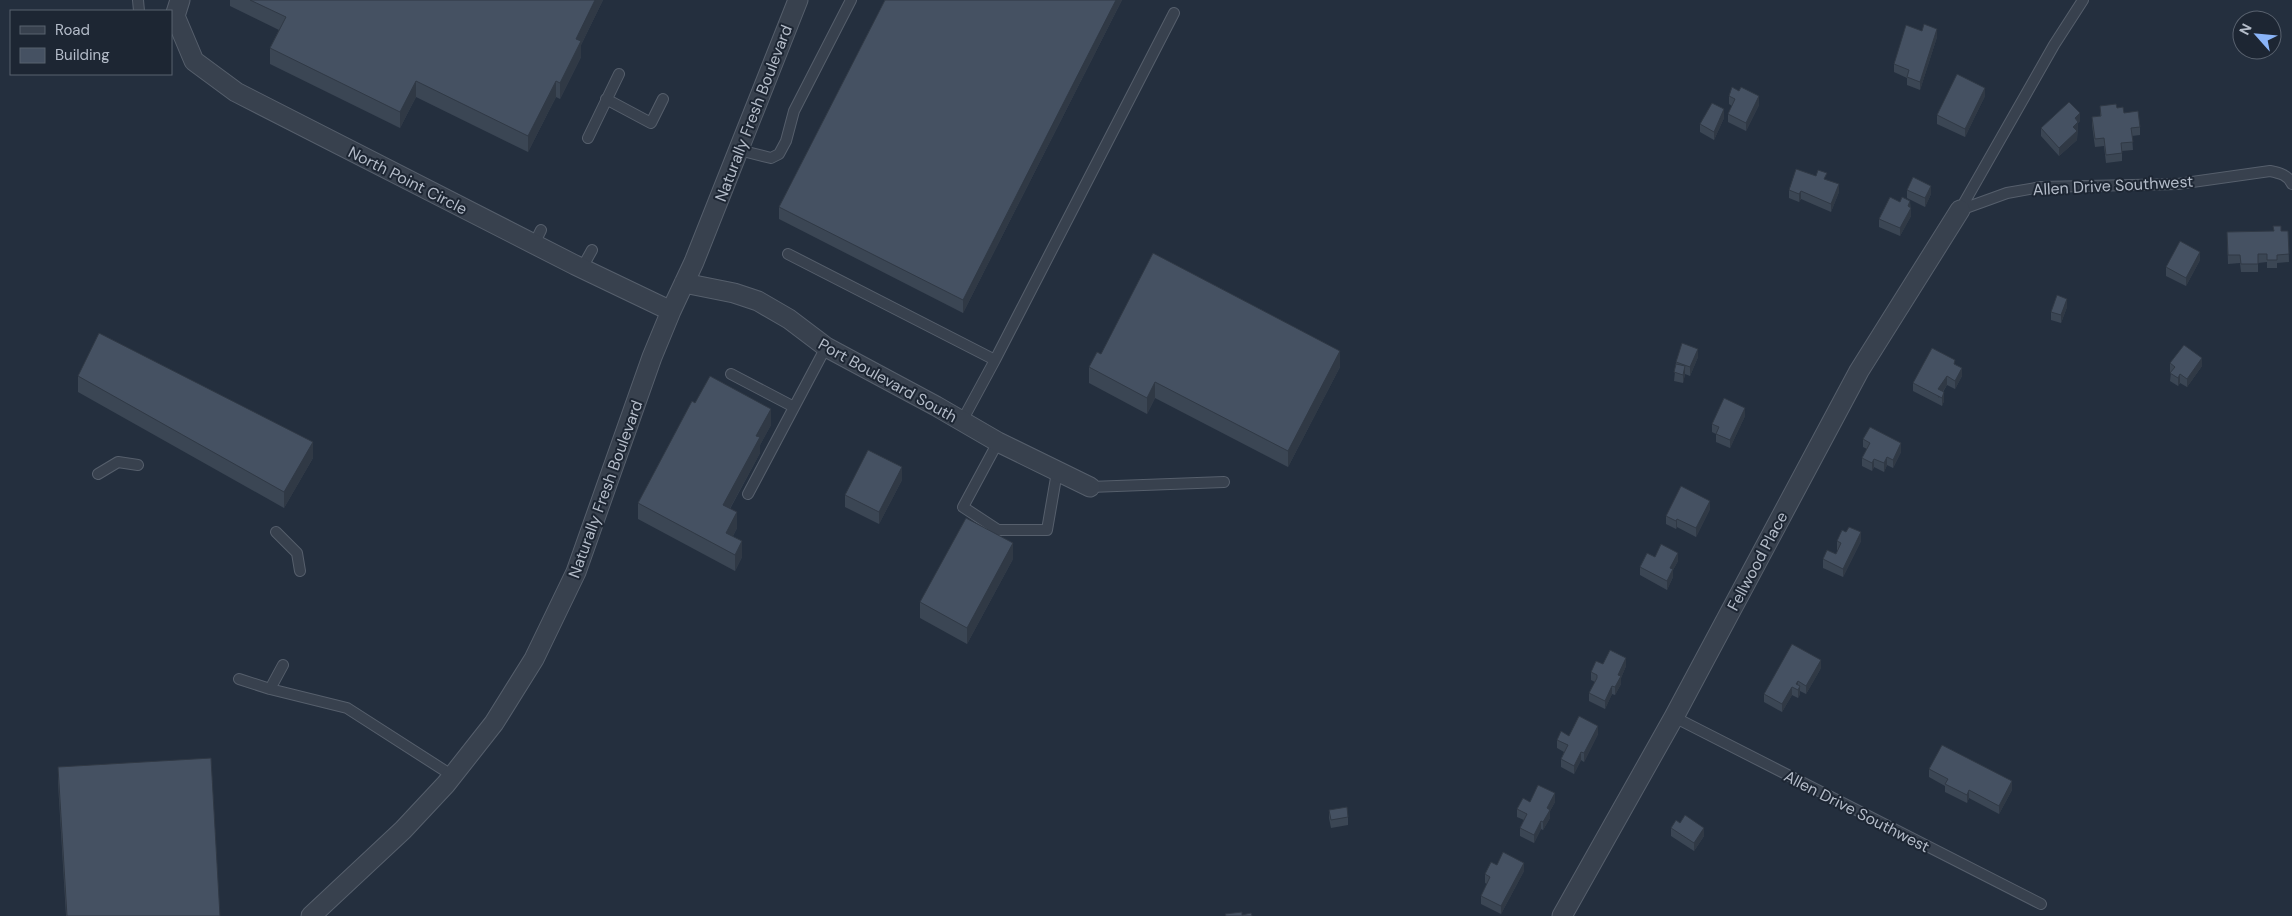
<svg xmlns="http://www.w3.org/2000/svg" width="2292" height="916" font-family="'DM Sans',sans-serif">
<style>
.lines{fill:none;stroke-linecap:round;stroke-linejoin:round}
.lane-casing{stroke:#565f6c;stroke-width:12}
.street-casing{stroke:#565f6c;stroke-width:21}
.lane{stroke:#38414e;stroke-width:10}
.street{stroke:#38414e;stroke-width:19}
.wall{fill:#3b4654}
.shaded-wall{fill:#303945}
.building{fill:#455162;stroke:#303945}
.labels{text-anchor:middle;stroke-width:4;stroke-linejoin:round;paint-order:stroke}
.street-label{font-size:16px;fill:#b4bcc9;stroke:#1d2633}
</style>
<rect width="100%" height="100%" fill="#242f3e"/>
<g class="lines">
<defs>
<path id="lane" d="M138 0 139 11
M606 99 651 123 663 99
M588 138 619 74
M739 150 771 158 779 154 786 141 794 111 851 0
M1960 210 2007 193 2041 187 2178 184 2270 171C2280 173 2288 175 2292 184
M1960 210 2054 45 2083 0
M534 244 541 230
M788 254 995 360 962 421
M582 268 592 250
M995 360 1174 13
M731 374 794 407
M998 442 963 507 998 530H1047L1057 472
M98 474 118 462 138 465
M1090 487 1224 482
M748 494 826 347
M276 532 297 553 300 571
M239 679 270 689 347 708 453 776
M270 689 283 665
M1674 717 2041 904"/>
<path id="street" d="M180 0 175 16 194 61 236 92 575 265 671 311
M684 283 734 293 758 301 789 319 826 347 936 406 998 442 1090 487
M311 916 403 830 446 784 494 723 534 659 576 572 652 357 671 311 694 262 798 0
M1562 916 1674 717 1859 371 1960 210"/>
</defs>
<!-- lane casing -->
<use href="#lane" class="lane-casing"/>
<!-- street casing -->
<use href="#street" class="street-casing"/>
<!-- lane -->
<use href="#lane" class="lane"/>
<!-- street -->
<use href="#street" class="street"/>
</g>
<!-- wall -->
<path class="wall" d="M230 0H603L581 45V57L560 99 556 97 528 152 416 97 400 128 270 64V48L279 30 230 6Z
M885 0H1122L963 313 779 219V207Z
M1922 31 1937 37 1920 90 1907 85V78L1894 72V64Z
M1739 91 1759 105 1746 131 1728 122V114L1732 106 1729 104V96Z
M1985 96 1965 137 1937 124V115Z
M2100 106 2117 108 2140 127V135L2132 136 2133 150 2122 151V161L2106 163 2104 146 2095 147 2092 125V117L2100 116Z
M1724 118 1714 140 1700 132V124Z
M2080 121 2078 123 2077 140 2059 156 2041 136V128Z
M1827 180 1839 192 1831 212 1801 199 1799 202 1789 198V190Z
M1907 190 1931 194 1925 207 1907 198Z
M1910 201 1911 216 1900 236 1879 227V219L1900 202Z
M2288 231 2289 262 2277 263V268H2267V262L2258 263V272H2241L2240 263 2228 264 2227 232Z
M2200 260 2186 286 2166 276V267Z
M2067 307 2061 323 2051 320V312Z
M1101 354 1340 367 1288 467 1155 398 1147 414 1089 383V367Z
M1698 357 1690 376 1685 374 1683 383 1674 381 1676 362Z
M2170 363 2202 366 2187 387 2180 383 2178 386 2170 381 2171 372H2170Z
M1955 364 1962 376 1955 389 1947 385 1943 392 1944 401 1942 406 1913 391V383Z
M78 376 313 458 284 508 78 392Z
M695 403 771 425 760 445V453L730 509 737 528 733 536 742 557 735 571 638 519V503Z
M1745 416 1730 448 1716 442V434L1712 432V424Z
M1863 439 1901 452 1893 468 1887 465 1884 472 1874 467 1872 471 1862 466V458L1867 449 1863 447Z
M902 480 879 524 845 507V495Z
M1710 509 1696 537 1677 527 1676 529 1666 524V516Z
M1837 541H1861L1843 577 1823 568V559L1836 554 1838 550H1837Z
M1655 557 1678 561 1673 570V577L1667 590 1640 575V567Z
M1013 559 967 644 920 618V602Z
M1603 664 1626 666 1621 678V684L1615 695 1612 694 1605 709 1589 701V693L1595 682 1591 680V672Z
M1821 668 1806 694 1800 691V694L1798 698 1792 695 1782 712 1764 702V694Z
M1598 734 1584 762 1581 760 1574 774 1561 767V759L1564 752 1557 748V740L1569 736Z
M58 767 220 916H66L58 783Z
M1929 769 2012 790 1999 814 1969 798 1967 803 1945 792V786L1929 777Z
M1530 802H1555L1550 811V818L1543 830 1541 829 1534 843 1520 836V828L1524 820 1517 817V809Z
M1329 810 1348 817V825L1331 828 1329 818Z
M1680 823 1704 836 1694 851 1671 836V828Z
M1497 865 1524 871 1501 914 1481 904V896L1487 884 1485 883V874Z"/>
<!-- shaded-wall -->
<path class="shaded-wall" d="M595 0H603L581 45V57L560 99V83L576 39Z
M1116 0H1122L963 313V300Z
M1937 29V37L1920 90V82Z
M416 81V97L400 128V112Z
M556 81V97L528 152V136Z
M1985 88V96L1965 137V129Z
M1759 96V105L1746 131V123Z
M1724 109V118L1714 140V132Z
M2080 113V121L2078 123 2077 140 2059 156V148L2073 127 2075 118Z
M1839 184V192L1831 212V204Z
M1931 186V194L1925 207V198Z
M1801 191V199L1799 202V194Z
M1910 201 1911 216 1900 236V228Z
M2200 252V260L2186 286V278Z
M2067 299V307L2061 323V315Z
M1698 349V357L1690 376V367Z
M1340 351V367L1288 467V451Z
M2202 358V366L2187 387V379Z
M1685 366V375L1683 383V375Z
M1962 368V376L1955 389V381Z
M2180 374V383L2178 386V378Z
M1947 376V385L1938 398V389Z
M1155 382V398L1147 414V398Z
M1944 392V401L1942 406V398Z
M1745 408V416L1730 448V440Z
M771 409V425L760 445V453L723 521V505L756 436Z
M313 442V458L284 508V492Z
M1901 443V452L1893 468V460Z
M1887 457V465L1884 472V463Z
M1874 459V467L1872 471V463Z
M902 467V480L879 524V512Z
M1710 501V509L1696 537V528Z
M737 512V528L726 549V533Z
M1677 519V527L1676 529V521Z
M1861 532V541L1843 577V569Z
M742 541V557L735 571V555Z
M1013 543V559L967 644V628Z
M1678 553V561L1673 570V577L1667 590V581L1670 568Z
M1626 658V666L1621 678V684L1615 695V687L1618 675Z
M1821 660V668L1806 694V686Z
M1798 681V689L1800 686V694L1798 698V690L1796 684Z
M1612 686V694L1605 709V701Z
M1792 687V695L1782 712V704Z
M1598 726V734L1584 762V753Z
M1581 752V760L1574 774V766Z
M2012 781V790L1999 814V806Z
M1969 790V798L1967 803V795Z
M1555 793V802L1550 811V818L1543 830V822L1547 808Z
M1541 821V829L1534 843V835Z
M1704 828V836L1694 851V843Z
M1524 863V871L1501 914V906Z"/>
<!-- building -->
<path class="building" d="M250 0H595L576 39 581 41 560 83 556 81 528 136 416 81 400 112 270 48 286 17Z
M885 0H1116L963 300 779 207Z
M1924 24 1937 29 1920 82 1907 77 1909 70 1894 64 1906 25 1922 31Z
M1957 74 1985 88 1965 129 1937 115Z
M1732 87 1739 91 1741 87 1759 96 1746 123 1728 114 1735 99 1729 96Z
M2069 102 2080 113 2075 118 2078 122 2073 127 2077 131 2059 148 2041 128Z
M1712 103 1724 109 1714 132 1700 124Z
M2116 104 2117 108 2123 107 2124 113 2138 111 2140 127 2131 128 2133 142 2121 143 2122 153 2106 155 2104 138 2095 139 2092 117 2101 116 2100 106Z
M1796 169 1816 176 1818 170 1827 173 1824 179 1839 184 1831 204 1801 191 1799 194 1789 190Z
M1913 177 1931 186 1925 198 1907 190Z
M1890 197 1900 202 1902 197 1910 201 1908 206 1911 208 1900 228 1879 219Z
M2273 226H2281V231H2288L2289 254 2277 255V260H2267V254H2258V264H2241L2240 255H2228L2227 232 2274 231Z
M2180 241 2200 252 2186 278 2166 267Z
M1153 253 1340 351 1288 451 1155 382 1147 398 1089 367 1097 352 1101 354Z
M2057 295 2067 299 2061 315 2051 312Z
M99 333 313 442 284 492 78 376Z
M1682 343 1698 349 1690 367 1676 362Z
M2184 345 2202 358 2187 379 2180 374 2178 378 2170 373 2175 367 2170 363Z
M1932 348 1955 360 1954 364 1962 368 1955 381 1947 376 1938 389 1944 392 1942 398 1913 383Z
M1676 364 1685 366 1683 375 1674 372Z
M710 376 771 409 756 436 760 437 723 505 737 512 726 533 742 541 735 555 638 503 692 401 695 403Z
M1724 398 1745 408 1730 440 1716 434 1719 427 1712 424Z
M1870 427 1901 443 1893 460 1887 457 1884 463 1874 459 1872 463 1862 458 1870 443 1863 439Z
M868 450 902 467 879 512 845 495Z
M1681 486 1710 501 1696 528 1677 519 1676 521 1666 516Z
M966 518 1013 543 967 628 920 602Z
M1849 527 1861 532 1843 569 1823 559 1827 550 1836 554 1841 543 1837 541 1842 530 1846 532Z
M1661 544 1678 553 1670 568 1673 569 1667 581 1640 567 1647 553 1655 557Z
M1792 644 1821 660 1806 686 1798 681 1796 684 1800 686 1798 690 1792 687 1782 704 1764 694Z
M1610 650 1626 658 1618 675 1621 676 1615 687 1612 686 1605 701 1589 693 1597 678V675L1591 672 1596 661 1603 664Z
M1579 716 1598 726 1584 753 1581 752 1574 766 1561 759 1568 745 1557 740 1561 731 1569 736Z
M1942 745 2012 781 1999 806 1969 790 1967 795 1945 784 1948 779 1929 769Z
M211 758 220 916H67L58 767Z
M1538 785 1555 793 1547 808 1550 810 1543 822 1541 821 1534 835 1520 828 1527 814 1517 809 1523 798 1530 802Z
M1347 807 1348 817 1331 820 1329 810Z
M1685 815 1704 828 1694 843 1671 828 1676 820 1680 823Z
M1503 852 1524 863 1501 906 1481 896 1490 877 1485 874 1491 862 1497 865Z
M1242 912V915L1251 913 1252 916H1226L1225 914Z"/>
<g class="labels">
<!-- street labels -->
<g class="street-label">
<text transform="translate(753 113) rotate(-69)" y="6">Naturally Fresh Boulevard</text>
<text transform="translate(408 180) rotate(27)" y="6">North Point Circle</text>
<text transform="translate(2113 185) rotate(-3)" y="6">Allen Drive Southwest</text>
<text transform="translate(888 380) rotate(29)" y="6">Port Boulevard South</text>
<text transform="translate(605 489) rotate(-70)" y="6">Naturally Fresh Boulevard</text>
<text transform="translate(1757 561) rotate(-62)" y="6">Fellwood Place</text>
<text transform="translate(1857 811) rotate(27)" y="6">Allen Drive Southwest</text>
</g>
</g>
<!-- legend -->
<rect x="10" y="10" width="162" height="65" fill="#1d2633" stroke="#59626f"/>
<rect x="20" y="26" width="25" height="8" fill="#38414e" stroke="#59626f"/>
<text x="55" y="35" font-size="15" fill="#b4bcc9">Road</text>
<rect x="20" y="48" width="25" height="15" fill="#455162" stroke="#59626f"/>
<text x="55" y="60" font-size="15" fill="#b4bcc9">Building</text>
<!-- north arrow -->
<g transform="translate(2257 35) rotate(297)"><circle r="24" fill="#1d2633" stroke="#59626f"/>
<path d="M0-4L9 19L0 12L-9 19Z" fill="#8ab4f8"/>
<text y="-8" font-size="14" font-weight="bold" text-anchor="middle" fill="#b4bcc9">N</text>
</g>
</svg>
